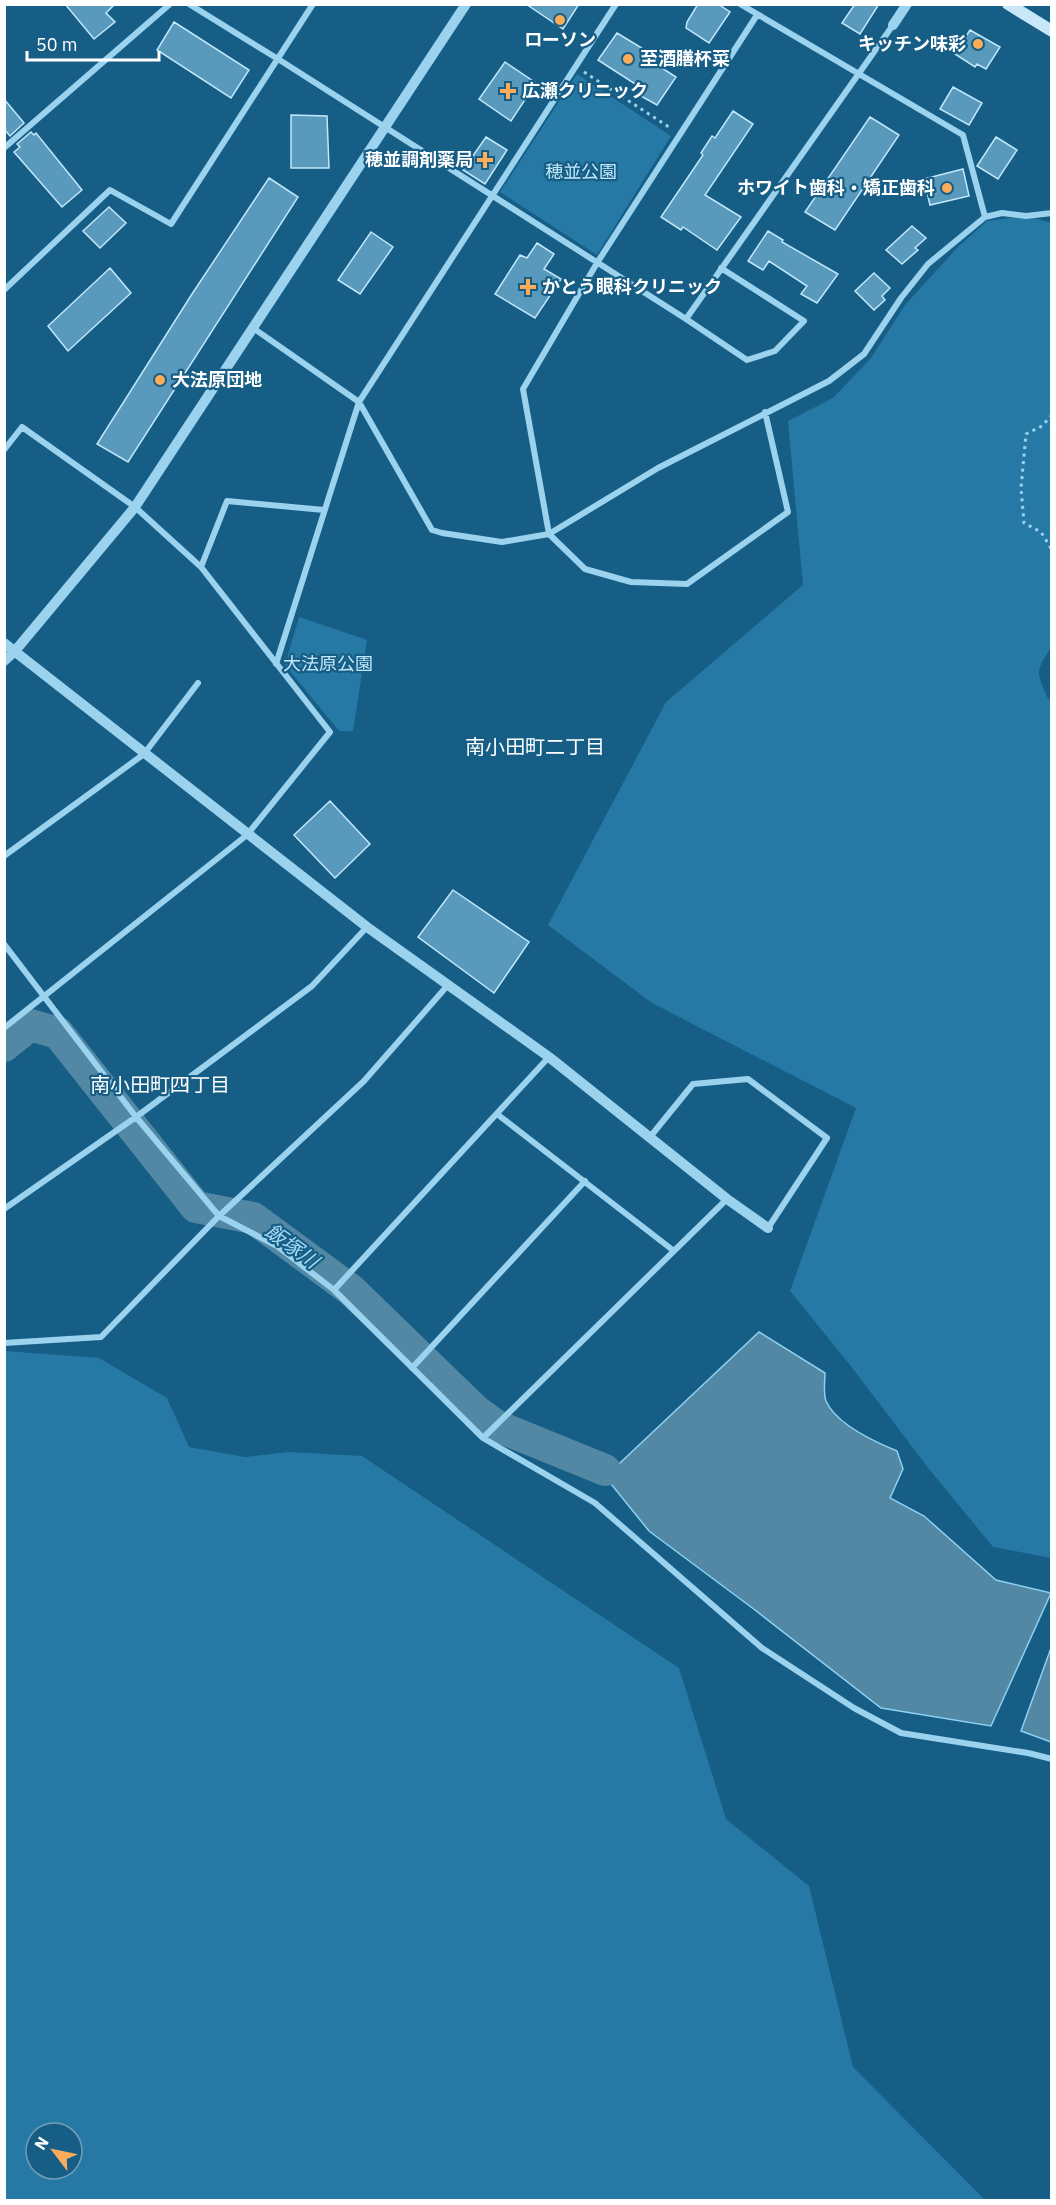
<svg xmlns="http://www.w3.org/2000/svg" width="1056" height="2205" font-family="'IBM Plex Sans','Noto Sans JP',sans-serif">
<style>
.green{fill:#2579a4;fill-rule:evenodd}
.water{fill:#5388a5;stroke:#8dd0f1;stroke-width:1.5}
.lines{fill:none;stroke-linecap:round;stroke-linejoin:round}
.river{stroke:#5388a5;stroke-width:32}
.building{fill:#5999bb;stroke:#c1e7fa;stroke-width:1.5}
.path{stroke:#9bd2ee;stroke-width:3;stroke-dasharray:3 4.5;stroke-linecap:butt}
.minor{stroke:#9bd2ee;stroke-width:6}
.tertiary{stroke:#9bd2ee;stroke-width:10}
.secondary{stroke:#c8e8fa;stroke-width:12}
.poi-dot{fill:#ffac58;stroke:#165e86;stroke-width:2}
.labels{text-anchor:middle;stroke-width:4.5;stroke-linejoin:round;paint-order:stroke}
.poi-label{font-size:18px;font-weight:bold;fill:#fff;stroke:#165e86;text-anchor:start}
.park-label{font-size:18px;fill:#c1e7fa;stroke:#165e86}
.neighbourhood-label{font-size:20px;fill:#fff;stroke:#165e86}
.water-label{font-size:20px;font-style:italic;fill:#a7dbf5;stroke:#165e86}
</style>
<rect width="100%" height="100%" fill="#165e86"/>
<!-- green -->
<path class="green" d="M577 74 671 136 597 255 500 192Z
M1026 216 1051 223 1052 646C1035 672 1036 671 1048 699L1052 700 1051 1558 993 1547 929 1469 850 1365 790 1291 856 1108 652 1003 548 925 666 702 803 585 788 421 833 398 871 358 905 305 958 247 987 221Z
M299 617 367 640 353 731H339L285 665Z
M5 1351 99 1358 167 1398 189 1447 245 1457 289 1452 362 1456 679 1668 726 1819 809 1886 853 2067 985 2200H5ZM36 2133H72V2169H36Z"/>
<!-- water -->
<path class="water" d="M759 1332 825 1373C825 1381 823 1393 826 1401 836 1424 875 1442 897 1451L903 1469 890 1498 924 1516 996 1580 1051 1593 991 1726 881 1708 755 1610 649 1531 611 1484 620 1463Z
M1051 1648 1052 1742H1051L1021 1731Z"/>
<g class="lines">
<!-- river -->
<path class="river" d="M4 1046 30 1025 58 1033 196 1207 253 1218 351 1290 476 1411 497 1426 605 1470"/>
</g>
<!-- building -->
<path class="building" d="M65 4H115L106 13 115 22 94 39Z
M526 4H579L563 29Z
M698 4H718L730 12 709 43 686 28 687 22Z
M855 4H879L860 34 842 23Z
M174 22 249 70 231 98 157 50Z
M970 30 1000 47 986 69 977 64 975 67 955 54Z
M617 33 658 58 654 63 676 77 657 105 639 95 643 89 598 60Z
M505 62 536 83 511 121 479 99Z
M953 87 982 103 969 125 940 109Z
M4 99 24 123 10 136 4 129Z
M733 111 753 124 705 195 741 217 717 250 683 227 681 230 661 217 703 155 701 153 712 136 715 138Z
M291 115 327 116 329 168H291Z
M870 117 899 135 835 230 805 212Z
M31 132 34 135 36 133 82 190 62 207 14 152 20 147 17 144Z
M486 137 507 150 485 184 463 170Z
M996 137 1017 150 998 179 977 166Z
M963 169 969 196 930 205 924 179Z
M269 178 298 197 128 462 97 444 192 294Z
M109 207 126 223 100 248 83 231Z
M912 226 926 238 915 248 918 250 902 264 886 250Z
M768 231 783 240 782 242 838 274 817 303 801 294 807 286 769 261 763 270 748 261Z
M371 232 393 247 360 294 338 280Z
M537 243 554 254 544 269 561 279 535 318 495 294 520 255 527 258Z
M110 268 131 293 68 351 48 326Z
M874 273 890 288 882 296 885 300 874 310 855 291Z
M330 801 370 844 335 878 294 835Z
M453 890 529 942 494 993 418 937Z"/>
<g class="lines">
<!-- path -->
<path class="path" d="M584 72 672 129
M1052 415 1042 426 1026 434 1021 488 1024 523 1041 532 1052 550"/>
<!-- minor -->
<path class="minor" d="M189 4 278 59 686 319 893 25
M740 4 963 135 985 217
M757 15 597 263 523 389 549 534 585 569 631 582 687 584 788 512 765 412
M4 148 170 4
M4 290 110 190 171 224 313 4
M686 319 747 360 775 351 804 321 721 268
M253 328 359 402 432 530 442 533 502 542 549 534 658 468 829 381 864 354 901 298 928 264 985 217 1002 213 1026 216 1052 213
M4 450 22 427 135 507 201 567 330 732 247 835 4 1028
M201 567 227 501 324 510
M276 664 359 402 616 4
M4 856 144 754 198 683
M4 944 136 1117 219 1216 277 1246 334 1290 483 1438 595 1503 762 1648 854 1708 901 1733 1028 1753 1052 1759
M497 1114 674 1251
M650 1137 693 1084 748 1079 827 1138 768 1228
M4 1209 136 1117 312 986 367 927
M334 1290 549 1057
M4 1343 101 1337 219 1216 364 1081 448 985
M412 1368 585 1181
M483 1438 727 1199"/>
<!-- tertiary -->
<path class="tertiary" d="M893 25 907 4
M4 643 367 927 549 1057 727 1199 768 1228
M4 661 15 651 135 507 466 4"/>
<!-- secondary -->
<path class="secondary" d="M1008 4 1052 31"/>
</g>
<!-- markers -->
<g class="poi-dot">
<circle cx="560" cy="20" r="6"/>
<circle cx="978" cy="44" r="6"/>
<circle cx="628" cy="59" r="6"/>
<path d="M505 82h6v6h6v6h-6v6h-6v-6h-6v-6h6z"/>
<path d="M482 151h6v6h6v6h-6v6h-6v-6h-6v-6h6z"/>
<circle cx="947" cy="188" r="6"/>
<path d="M525 278h6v6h6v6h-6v6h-6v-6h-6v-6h6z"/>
<circle cx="160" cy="380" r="6"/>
</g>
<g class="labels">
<!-- poi labels -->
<g class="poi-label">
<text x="560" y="46" text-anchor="middle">ローソン</text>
<text x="966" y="50" text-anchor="end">キッチン味彩</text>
<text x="640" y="65">至酒膳杯菜</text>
<text x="522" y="97">広瀬クリニック</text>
<text x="473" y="166" text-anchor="end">穂並調剤薬局</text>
<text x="935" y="194" text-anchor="end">ホワイト歯科・矯正歯科</text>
<text x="542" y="293">かとう眼科クリニック</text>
<text x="172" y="386">大法原団地</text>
</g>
<!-- park labels -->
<g class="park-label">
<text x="581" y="178">穂並公園</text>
<text x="328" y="670">大法原公園</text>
</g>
<!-- neighbourhood labels -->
<g class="neighbourhood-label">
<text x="535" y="754">南小田町二丁目</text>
<text x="160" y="1092">南小田町四丁目</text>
</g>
<!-- water labels -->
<g class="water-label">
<text transform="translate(292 1246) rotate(36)" y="7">飯塚川</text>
</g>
</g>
<!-- border -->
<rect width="1056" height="2205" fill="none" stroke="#ffffff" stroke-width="12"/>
<!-- north arrow -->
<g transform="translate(54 2151) rotate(302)"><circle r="28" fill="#165e86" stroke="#739eb6" stroke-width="1.5"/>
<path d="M0-4.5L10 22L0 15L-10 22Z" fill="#ffac58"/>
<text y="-9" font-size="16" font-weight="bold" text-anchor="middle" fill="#ffffff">N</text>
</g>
<!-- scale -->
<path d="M27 51v9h132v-9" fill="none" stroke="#ffffff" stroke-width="3"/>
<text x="36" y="51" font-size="18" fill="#ffffff" stroke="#165e86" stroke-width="4.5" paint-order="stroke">50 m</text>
</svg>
